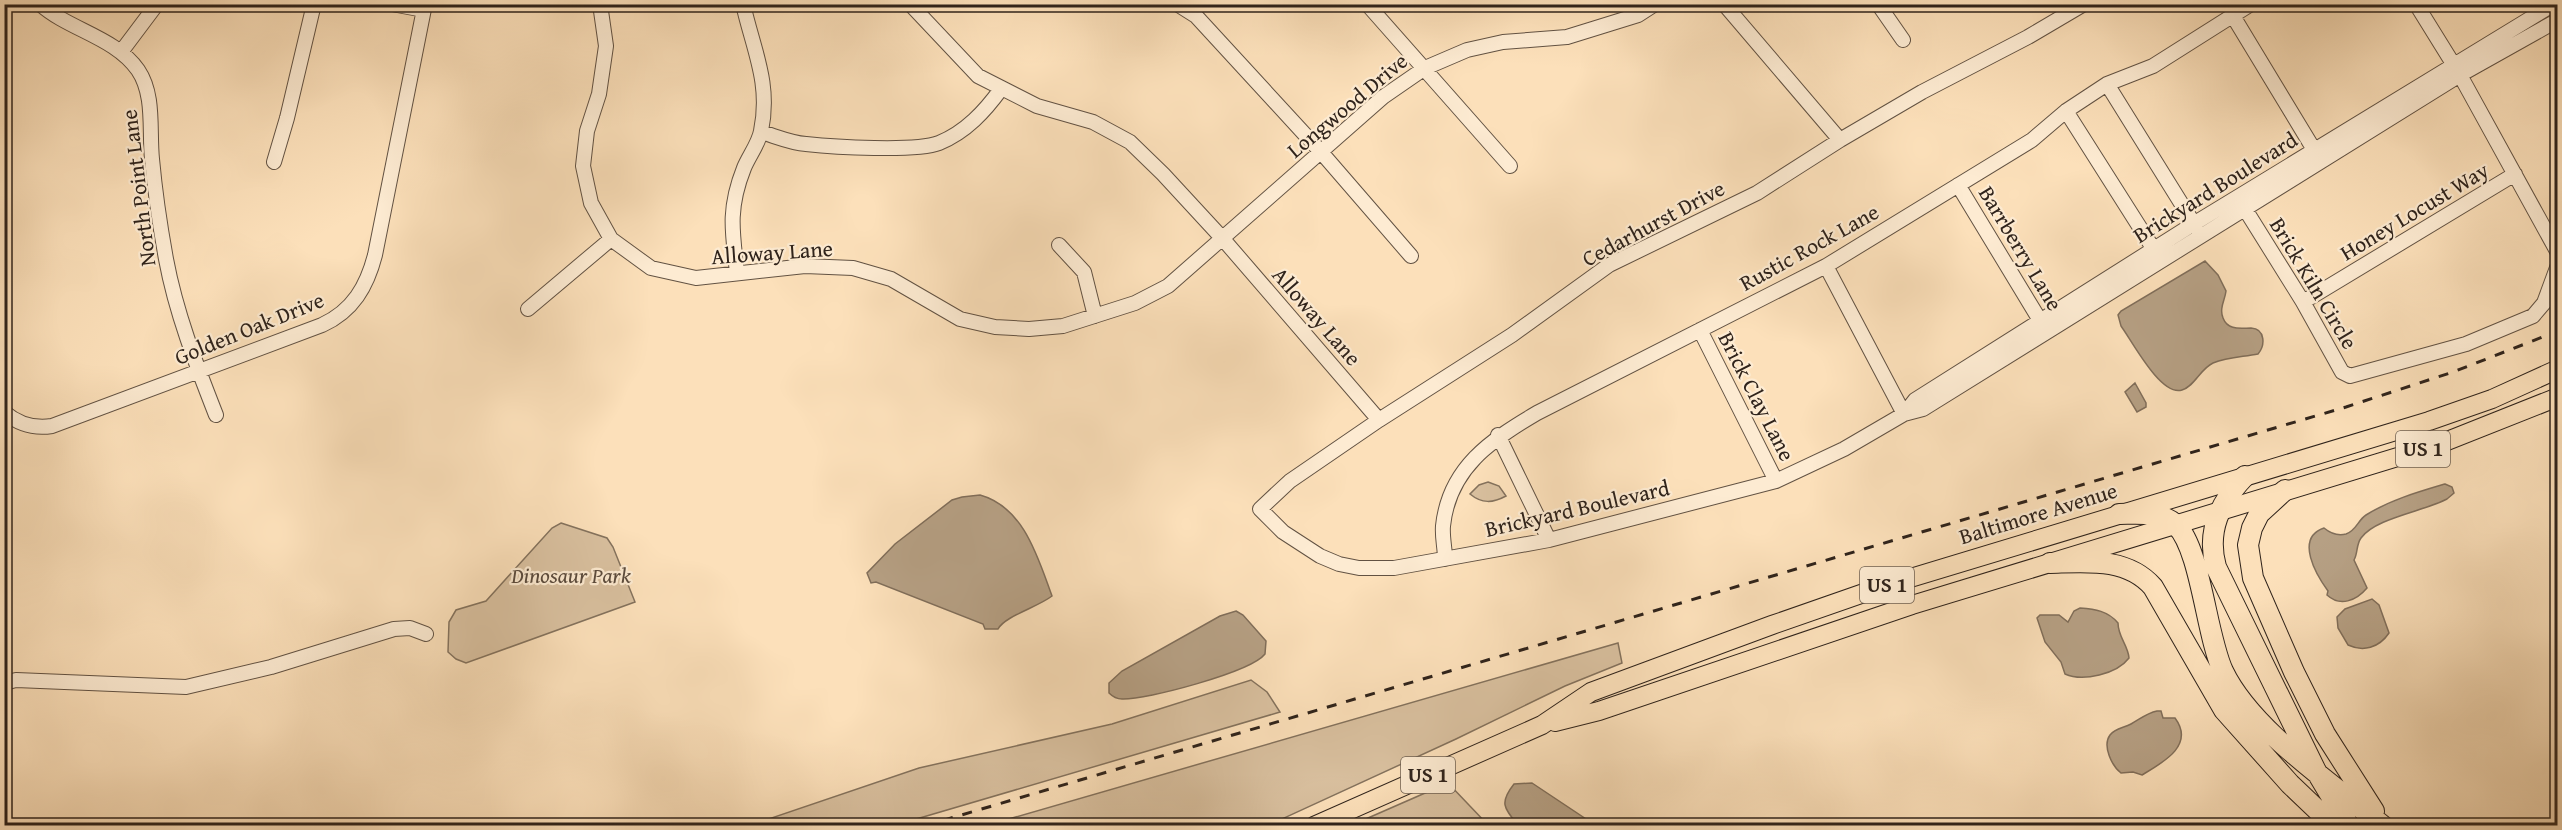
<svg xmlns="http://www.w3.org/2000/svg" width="2562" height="830" font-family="'Gentium Book Plus',serif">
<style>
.green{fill:#d9c09f;stroke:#84725d;stroke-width:1.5}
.water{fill:#b6a084;stroke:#806e5a;stroke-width:1.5}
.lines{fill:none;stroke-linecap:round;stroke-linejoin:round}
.minor-casing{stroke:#625243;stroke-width:16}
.major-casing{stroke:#2f231b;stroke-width:20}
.highway-casing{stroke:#2f231b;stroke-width:22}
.minor{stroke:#fdebd2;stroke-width:14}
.major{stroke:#fce0ba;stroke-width:18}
.highway{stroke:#fce0ba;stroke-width:20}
.rail{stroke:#2f231b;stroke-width:3;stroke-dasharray:10 10;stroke-linecap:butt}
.labels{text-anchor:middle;stroke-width:4.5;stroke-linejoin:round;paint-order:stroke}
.shield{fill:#fdebd2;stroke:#6d5f52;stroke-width:1.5}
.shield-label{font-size:21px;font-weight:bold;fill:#2f231b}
.street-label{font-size:22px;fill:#2f231b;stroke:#fdebd2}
.park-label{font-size:22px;font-style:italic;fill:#5a4a3c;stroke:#fdebd2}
</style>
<rect width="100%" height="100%" fill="#fce0ba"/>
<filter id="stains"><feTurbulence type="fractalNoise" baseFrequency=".00333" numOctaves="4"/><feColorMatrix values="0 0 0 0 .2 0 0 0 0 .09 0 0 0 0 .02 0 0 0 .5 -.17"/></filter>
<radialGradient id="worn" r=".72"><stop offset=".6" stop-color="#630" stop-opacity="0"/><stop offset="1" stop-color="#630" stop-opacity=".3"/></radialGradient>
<!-- green -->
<path class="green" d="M1488 482 1499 486 1506 496C1493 503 1482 504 1470 494L1479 485Z
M561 523 607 538 613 547 635 602 466 663 456 659 448 652 449 622 456 610 486 601 552 528Z
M1618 643 1622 663 1565 686 1456 739 1269 825H988Z
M1251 680 1267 692 1280 712 896 825H751L919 768 1112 724Z
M1448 783 1488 825H1352Z"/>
<!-- water -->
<path class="water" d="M2205 261 2218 275 2226 291C2225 300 2219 308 2223 318 2228 331 2241 328 2251 328 2266 329 2265 346 2258 354 2243 357 2228 357 2213 363 2200 369 2195 386 2182 390 2161 397 2132 341 2121 326L2118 315 2121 311Z
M2135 383 2146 403V407L2137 412 2125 392Z
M2445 484 2452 487 2454 493 2447 499C2425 511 2375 518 2361 538 2356 545 2358 553 2354 560L2367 588C2356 601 2340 607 2327 595L2328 591C2317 576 2294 538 2324 528 2330 533 2338 536 2346 534 2356 531 2358 520 2366 515 2390 500 2418 492 2445 484Z
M980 495C1024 507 1038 558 1052 596 1038 607 1005 616 998 629H985L983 624 876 582 871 583 867 573 895 544 952 500 962 497Z
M2372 599 2379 605 2389 633C2379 648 2363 652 2348 645L2338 628 2337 617 2345 609Z
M2080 608C2095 609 2108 611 2118 623 2118 637 2128 645 2129 658 2117 674 2083 682 2065 674L2061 662 2045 642 2037 618 2040 615H2059L2068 622 2074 611Z
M1236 611 1243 615 1266 641 1265 654C1251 672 1146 700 1122 699 1117 699 1113 697 1109 693V683L1122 671 1220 616Z
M2157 711H2161L2163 718H2175C2195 745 2164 762 2142 775L2133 772 2121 773C2112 766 2102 746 2110 735 2115 728 2124 728 2131 724 2140 719 2147 713 2157 711Z
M1532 783 1595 825H1518C1504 808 1499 803 1514 784Z"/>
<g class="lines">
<defs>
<path id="minor" d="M40 4C69 30 115 37 138 70 155 95 149 130 152 159 155 192 160 226 166 259 176 313 196 364 216 415
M392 4 424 10
M600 4 606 46 599 94 587 131 583 166 591 203 611 239 651 268 696 278 805 266 853 268 891 279 960 319 995 327 1029 329 1063 326 1135 303 1168 286 1383 97 1425 68 1467 50 1503 42 1567 37 1638 15 1655 4
M910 4 978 76 1037 106 1093 122 1130 142 1163 174 1223 239 1379 420
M1177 4 1196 16 1321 152 1411 256
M1367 4 1510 166
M1724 4 1840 140
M1878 4 1903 40
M2084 4 2028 37 1922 92 1840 140 1757 193 1609 265 1512 335 1379 420 1290 481 1260 509 1283 532 1320 556 1339 564 1359 568H1394L1549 540 1776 481 1844 449 1904 414 1923 409 2460 75 2558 20
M2416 4 2460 75 2558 253
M2233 16 2319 158
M121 52 157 4
M2107 84 2199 232
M2066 111 2158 256
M761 132C775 136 791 143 806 144 833 147 916 152 939 143 966 132 985 111 1001 89
M274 162 287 118 314 4
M1958 185 2044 327
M2245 209 2303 302 2342 372 2350 376 2466 344 2533 316 2544 303 2558 265
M1059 245 1084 272 1095 316
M1826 266 1904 414
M737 272C732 231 728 208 744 168 749 156 759 143 761 131 771 83 753 49 743 4
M2303 302 2515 174
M528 309 611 239
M1700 330 1776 481
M4 412C18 424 33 429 52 426L322 325C353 311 367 286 375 255L425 4
M1904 414 1915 400 2195 223 2554 4
M1498 435 1549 540
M1445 559C1445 548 1442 537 1443 526 1449 468 1491 440 1537 413L1826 266 2032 140 2066 111 2107 84 2153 66 2251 4
M4 683 16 680 186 687 271 667 394 629 410 628 426 634"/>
<path id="major" d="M1555 722 1599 711 1912 605 2437 445 2558 397
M1314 826 1542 725 1591 692 1772 625 1884 586 2429 421 2492 399 2558 369"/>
<path id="highway" d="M2245 476C2220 502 2206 531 2216 567L2316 771 2349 826
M2285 490 2259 514 2252 528 2248 545 2253 578 2294 672 2325 734 2374 811
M2119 514C2137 514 2162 511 2176 525 2201 549 2206 635 2223 671 2251 730 2333 784 2383 826
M2050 563C2086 562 2127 557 2153 587L2224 710 2290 784 2334 826"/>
</defs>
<!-- minor casing -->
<use href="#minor" class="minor-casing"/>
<!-- major casing -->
<use href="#major" class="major-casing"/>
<!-- highway casing -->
<use href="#highway" class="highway-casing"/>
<!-- minor -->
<use href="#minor" class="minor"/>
<!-- major -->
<use href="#major" class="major"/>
<!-- highway -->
<use href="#highway" class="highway"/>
<!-- rail -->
<path class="rail" d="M924 826 2346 407 2453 372 2558 331"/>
</g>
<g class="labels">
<!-- shield labels -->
<g class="shield">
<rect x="2396" y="431" width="54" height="36" rx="4.5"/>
<rect x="1860" y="567" width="54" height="36" rx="4.5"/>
<rect x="1401" y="757" width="54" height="36" rx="4.5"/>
</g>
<g class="shield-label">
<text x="2423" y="456">US 1</text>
<text x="1887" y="592">US 1</text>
<text x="1428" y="782">US 1</text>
</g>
<!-- street labels -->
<g class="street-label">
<text transform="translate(1347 105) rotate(-40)" y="8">Longwood Drive</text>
<text transform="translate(2215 187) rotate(-32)" y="8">Brickyard Boulevard</text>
<text transform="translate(138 188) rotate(-97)" y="8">North Point Lane</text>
<text transform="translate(2414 211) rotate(-31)" y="8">Honey Locust Way</text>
<text transform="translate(1653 223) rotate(-28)" y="8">Cedarhurst Drive</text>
<text transform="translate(1809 247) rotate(-29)" y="8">Rustic Rock Lane</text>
<text transform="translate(2021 248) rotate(59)" y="8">Barrberry Lane</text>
<text transform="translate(772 252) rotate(-4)" y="8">Alloway Lane</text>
<text transform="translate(2314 283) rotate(59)" y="8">Brick Kiln Circle</text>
<text transform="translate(1317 316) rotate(49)" y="8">Alloway Lane</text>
<text transform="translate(249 328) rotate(-22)" y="8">Golden Oak Drive</text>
<text transform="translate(1757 396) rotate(63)" y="8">Brick Clay Lane</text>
<text transform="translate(1577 508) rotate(-13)" y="8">Brickyard Boulevard</text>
<text transform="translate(2038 513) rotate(-17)" y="8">Baltimore Avenue</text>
</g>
<!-- park labels -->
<g class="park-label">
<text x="571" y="583">Dinosaur Park</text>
</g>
</g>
<!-- margin -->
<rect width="2562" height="830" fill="none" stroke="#fce0ba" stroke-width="24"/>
<rect x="6" y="6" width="2550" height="818" fill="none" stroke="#2f231b" stroke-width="3"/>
<rect x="12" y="12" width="2538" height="806" fill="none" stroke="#2f231b" stroke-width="1.5"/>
<rect width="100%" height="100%" filter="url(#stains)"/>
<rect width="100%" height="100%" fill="url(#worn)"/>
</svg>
